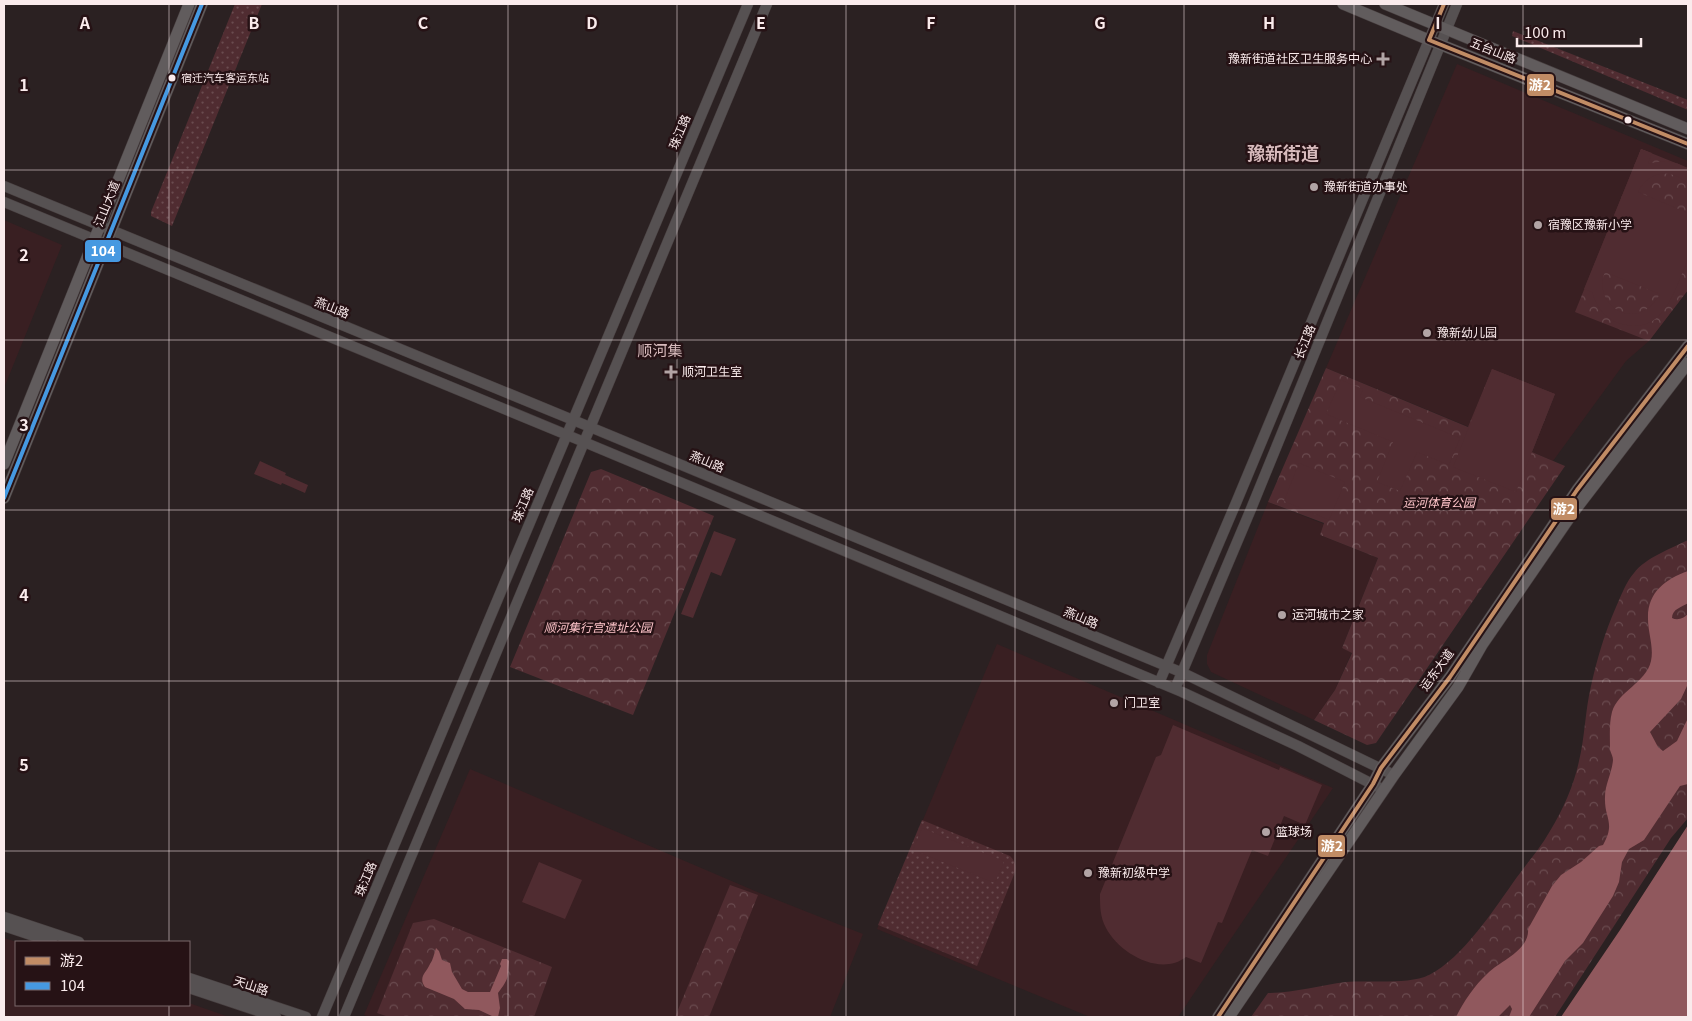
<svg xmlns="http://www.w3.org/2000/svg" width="1692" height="1021" font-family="Georgia,'Noto Sans SC',serif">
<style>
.built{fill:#391f22}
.grass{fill:url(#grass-dots)}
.park{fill:url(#park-crowns)}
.pitch{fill:#502c31;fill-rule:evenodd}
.water{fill:#90585d}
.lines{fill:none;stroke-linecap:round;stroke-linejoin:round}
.tertiary-casing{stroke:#473e3f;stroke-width:11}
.secondary-casing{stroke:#473e3f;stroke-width:12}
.tertiary{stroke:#565152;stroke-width:10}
.secondary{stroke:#615c5d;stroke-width:11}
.bus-1-casing{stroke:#261215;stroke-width:8}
.bus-2-casing{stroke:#261215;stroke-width:8}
.bus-1{stroke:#c18c65;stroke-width:4}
.bus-2{stroke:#4699e1;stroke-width:4}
.grid{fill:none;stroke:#faebec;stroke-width:1;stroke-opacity:0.55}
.poi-dot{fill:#b2a4a5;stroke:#261215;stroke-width:2}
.bus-dot{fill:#faebec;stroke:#261215;stroke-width:2}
.labels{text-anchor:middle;stroke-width:5;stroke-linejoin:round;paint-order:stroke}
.bus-label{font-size:11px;fill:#faebec;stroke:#261215;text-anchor:start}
.street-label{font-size:12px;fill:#faebec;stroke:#261215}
.poi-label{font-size:12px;fill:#faebec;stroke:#261215;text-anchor:start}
.park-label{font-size:12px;font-style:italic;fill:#fec4c9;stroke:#261215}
.quarter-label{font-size:15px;fill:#d8bbbd;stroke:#261215}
.district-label{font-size:18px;font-weight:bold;fill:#d8bbbd;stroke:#261215}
.grid-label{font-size:16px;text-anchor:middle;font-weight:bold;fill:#faebec;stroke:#261215;stroke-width:5;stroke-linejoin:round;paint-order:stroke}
.line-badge{stroke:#261215;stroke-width:2}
.badge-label{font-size:14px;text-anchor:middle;font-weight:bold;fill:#fff}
</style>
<defs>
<pattern id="grass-dots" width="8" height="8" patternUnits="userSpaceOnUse" patternTransform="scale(1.25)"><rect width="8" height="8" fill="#502c31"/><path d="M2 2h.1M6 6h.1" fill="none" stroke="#6a4b4f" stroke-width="1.8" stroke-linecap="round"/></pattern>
<pattern id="park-crowns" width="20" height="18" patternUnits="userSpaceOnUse" patternTransform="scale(1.25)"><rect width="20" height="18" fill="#502c31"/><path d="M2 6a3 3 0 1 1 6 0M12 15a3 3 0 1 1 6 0" fill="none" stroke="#6a4b4f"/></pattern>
</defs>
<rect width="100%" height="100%" fill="#2b2122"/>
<!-- built -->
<path class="built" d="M1457 64 1688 161V290L1649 341 1626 361 1553 461 1532 452 1555 394 1469 427 1326 368Z
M4 220 62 245 4 388Z
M1268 502 1324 524 1320 535 1378 558 1342 648 1352 652 1335 690 1314 720 1211 672 1207 664V655Z
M997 644 1333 788 1178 1017H1090L877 929Z
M470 769 762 894 863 934 830 1017H369L364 1015Z
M4 938 17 942 16 1005H189V1003L229 1017H4Z"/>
<!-- grass -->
<path class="grass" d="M235 4H262L172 226 151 216V212Z
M1513 31 1688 100V110L1512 36Z
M922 820 1010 856C1015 861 1016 865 1015 872L977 966 878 925Z"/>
<!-- park -->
<path class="park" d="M1641 149 1688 168V290L1649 341 1575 312Z
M1326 368 1468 427 1492 369 1555 394 1532 452 1565 466 1376 743 1367 745 1314 720 1335 690 1352 653 1342 648 1378 558 1320 535 1324 523 1268 502Z
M601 469 714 516 633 715 510 667 591 472Z
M1688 540V818L1671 838 1555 1017H1251L1268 993C1295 993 1320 985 1346 982 1369 980 1409 985 1429 975 1463 958 1495 908 1517 877 1528 862 1541 847 1550 831 1563 810 1574 785 1579 761 1585 737 1585 711 1591 686 1597 659 1605 632 1616 607 1621 596 1626 582 1634 573 1645 558 1672 548 1688 540Z
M730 885 758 895 709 1017H675Z
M434 919 552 967 534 1017H389L377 1013 413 923Z"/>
<!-- pitch -->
<path class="pitch" d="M1641 149 1652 153 1648 164C1663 160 1675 160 1688 169V184C1671 167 1648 171 1638 192L1688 213C1688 227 1690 242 1688 255 1687 264 1682 273 1679 281 1668 307 1656 333 1622 324 1605 320 1597 307 1592 292L1584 289ZM1605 272 1660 294C1636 336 1591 304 1605 272Z
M1492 369 1555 394 1516 492 1453 467Z
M1341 380 1363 389 1360 397 1460 438 1449 465 1417 452 1400 491 1377 482 1393 442 1326 414Z
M260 461 286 473 285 475 308 485 305 493 282 483 281 485 254 474Z
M1299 463 1345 482 1329 520 1284 501Z
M714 531 736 539 721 576 711 572 693 618 681 614Z
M1173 725 1279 770 1280 767 1322 785 1305 825 1284 816 1268 856 1252 850 1222 923 1218 922 1201 963 1186 957C1160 977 1119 953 1106 928 1100 917 1100 906 1100 894L1156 757 1161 755Z
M922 828 1004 861 995 883 913 850Z
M539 862 582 880 565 919 522 902Z"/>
<!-- water -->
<path class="water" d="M1688 571V603C1682 607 1672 609 1672 618 1678 621 1684 618 1688 614L1687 686 1681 699 1650 732 1658 747 1663 751 1677 741 1688 718V784L1680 786 1644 840 1629 849 1622 862 1619 882 1613 896 1583 943 1565 961 1529 1017H1509L1512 1009 1510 1005 1498 1017H1456C1464 1001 1474 986 1488 973 1500 961 1530 950 1528 929L1552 886 1561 875 1581 862 1599 846 1603 845C1616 822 1604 819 1605 797 1605 784 1612 773 1613 760 1613 757 1611 753 1610 750 1610 738 1609 723 1612 712 1618 691 1646 683 1651 661 1654 647 1648 633 1648 619 1647 593 1665 579 1688 571Z
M1688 825V1017H1561L1620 930Z
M436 948 439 951 442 960 450 963 452 972 462 989 468 992H490L501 966 500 964 502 959H507L509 961C507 979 510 977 498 993L500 1008 498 1017H494L479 1010 465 1009 454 999 425 987C418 977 426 973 430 964 433 960 434 954 436 948Z"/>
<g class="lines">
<defs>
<path id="tertiary" d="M4 186 590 427 1183 673 1394 775
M4 202 584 442 1182 692 1298 746 1380 788
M1159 683 1236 503 1444 4
M1175 689 1251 509 1457 4
M4 917 79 942
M4 926 52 942
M189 978 306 1017
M189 988 276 1017
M322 1017 748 4
M344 1017 767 4"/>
<path id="secondary" d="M1343 4 1429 40 1688 144
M1385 4 1688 129
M4 464 189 4
M4 498 202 4
M1218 1017 1373 784 1381 768 1450 677 1577 490 1688 346
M1229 1017 1394 775 1458 687 1482 645 1572 514 1688 363"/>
</defs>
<!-- tertiary casing -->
<use href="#tertiary" class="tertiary-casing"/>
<!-- secondary casing -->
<use href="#secondary" class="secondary-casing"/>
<!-- tertiary -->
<use href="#tertiary" class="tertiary"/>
<!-- secondary -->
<use href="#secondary" class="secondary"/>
<defs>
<path id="bus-1" d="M1444 4 1429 40 1688 144
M1218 1017 1373 784 1381 768 1450 677 1577 490 1688 346"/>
<path id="bus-2" d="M4 498 202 4"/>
</defs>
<!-- bus-1 casing -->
<use href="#bus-1" class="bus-1-casing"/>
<!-- bus-2 casing -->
<use href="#bus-2" class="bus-2-casing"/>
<!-- bus-1 -->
<use href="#bus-1" class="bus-1"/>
<!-- bus-2 -->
<use href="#bus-2" class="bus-2"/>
</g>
<!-- grid -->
<path class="grid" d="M169 4V942M338 4V1017M508 4V1017M677 4V1017M846 4V1017M1015 4V1017M1184 4V1017M1354 4V1017M1523 4V1017M4 170H1688M4 340H1688M4 510H1688M4 681H1688M4 851H1688M169 1005V1017"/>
<!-- markers -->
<g class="poi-dot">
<path d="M1380.5 51.5h5v5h5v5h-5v5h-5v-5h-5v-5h5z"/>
<circle cx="1314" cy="187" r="5"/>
<circle cx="1538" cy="225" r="5"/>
<circle cx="1427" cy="333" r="5"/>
<path d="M668.5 364.5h5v5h5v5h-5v5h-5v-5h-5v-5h5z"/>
<circle cx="1282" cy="615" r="5"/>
<circle cx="1114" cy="703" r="5"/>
<circle cx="1266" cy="832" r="5"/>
<circle cx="1088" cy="873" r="5"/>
</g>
<g class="bus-dot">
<circle cx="172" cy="78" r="4.5"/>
<circle cx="1628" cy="120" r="4.5"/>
</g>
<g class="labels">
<!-- bus labels -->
<g class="bus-label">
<text x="181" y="82">宿迁汽车客运东站</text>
</g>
<!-- street labels -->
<g class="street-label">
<text transform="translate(1493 51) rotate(22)" y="4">五台山路</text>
<text transform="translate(680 132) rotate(-67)" y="4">珠江路</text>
<text transform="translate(107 204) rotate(-68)" y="4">江山大道</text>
<text transform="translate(332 308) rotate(22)" y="4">燕山路</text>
<text transform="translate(1305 342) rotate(-68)" y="4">长江路</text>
<text transform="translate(707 462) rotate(23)" y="4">燕山路</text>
<text transform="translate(523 505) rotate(-67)" y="4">珠江路</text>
<text transform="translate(1081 618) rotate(23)" y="4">燕山路</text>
<text transform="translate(1437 670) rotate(-54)" y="4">运东大道</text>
<text transform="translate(366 879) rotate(-67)" y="4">珠江路</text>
<text transform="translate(251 986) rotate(18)" y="4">天山路</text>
</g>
<!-- poi labels -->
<g class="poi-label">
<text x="1372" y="63" text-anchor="end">豫新街道社区卫生服务中心</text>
<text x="1324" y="191">豫新街道办事处</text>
<text x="1548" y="229">宿豫区豫新小学</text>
<text x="1437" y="337">豫新幼儿园</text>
<text x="682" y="376">顺河卫生室</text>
<text x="1292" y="619">运河城市之家</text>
<text x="1124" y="707">门卫室</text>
<text x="1276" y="836">篮球场</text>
<text x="1098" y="877">豫新初级中学</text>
</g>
<!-- park labels -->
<g class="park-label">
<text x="1439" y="507">运河体育公园</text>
<text x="598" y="632">顺河集行宫遗址公园</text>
</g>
<!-- quarter labels -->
<g class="quarter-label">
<text x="660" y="356">顺河集</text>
</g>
<!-- district labels -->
<g class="district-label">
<text x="1283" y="160">豫新街道</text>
</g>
</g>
<g class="grid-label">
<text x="85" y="29">A</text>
<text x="254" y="29">B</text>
<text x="423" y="29">C</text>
<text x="592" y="29">D</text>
<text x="761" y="29">E</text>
<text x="931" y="29">F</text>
<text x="1100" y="29">G</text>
<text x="1269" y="29">H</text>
<text x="1438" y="29">I</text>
<text x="24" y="91">1</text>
<text x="24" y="261">2</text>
<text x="24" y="431">3</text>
<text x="24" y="601">4</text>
<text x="24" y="771">5</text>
</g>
<g class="line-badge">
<rect x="1526" y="73" width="29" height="24" rx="5" fill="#c18c65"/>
<rect x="84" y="239" width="38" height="24" rx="5" fill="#4699e1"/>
<rect x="1550" y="497" width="28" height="24" rx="5" fill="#c18c65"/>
<rect x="1317" y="834" width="29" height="24" rx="5" fill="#c18c65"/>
</g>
<g class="badge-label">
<text x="1540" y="90">游2</text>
<text x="103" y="256">104</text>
<text x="1564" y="514">游2</text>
<text x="1332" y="851">游2</text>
</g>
<!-- border -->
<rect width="1692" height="1021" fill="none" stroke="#faebec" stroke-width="10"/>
<!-- legend -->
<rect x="15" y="941" width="175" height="65" fill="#261215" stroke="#7b696b"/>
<rect x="25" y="957" width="25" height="8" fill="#c18c65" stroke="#7b696b"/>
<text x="60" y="966" font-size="15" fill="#faebec">游2</text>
<rect x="25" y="982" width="25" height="8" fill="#4699e1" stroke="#7b696b"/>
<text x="60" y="991" font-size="15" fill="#faebec">104</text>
<!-- scale -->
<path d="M1517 38v8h124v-8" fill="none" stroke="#faebec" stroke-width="2.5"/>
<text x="1524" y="38" font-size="15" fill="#faebec" stroke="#261215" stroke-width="4" paint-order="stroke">100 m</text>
</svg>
